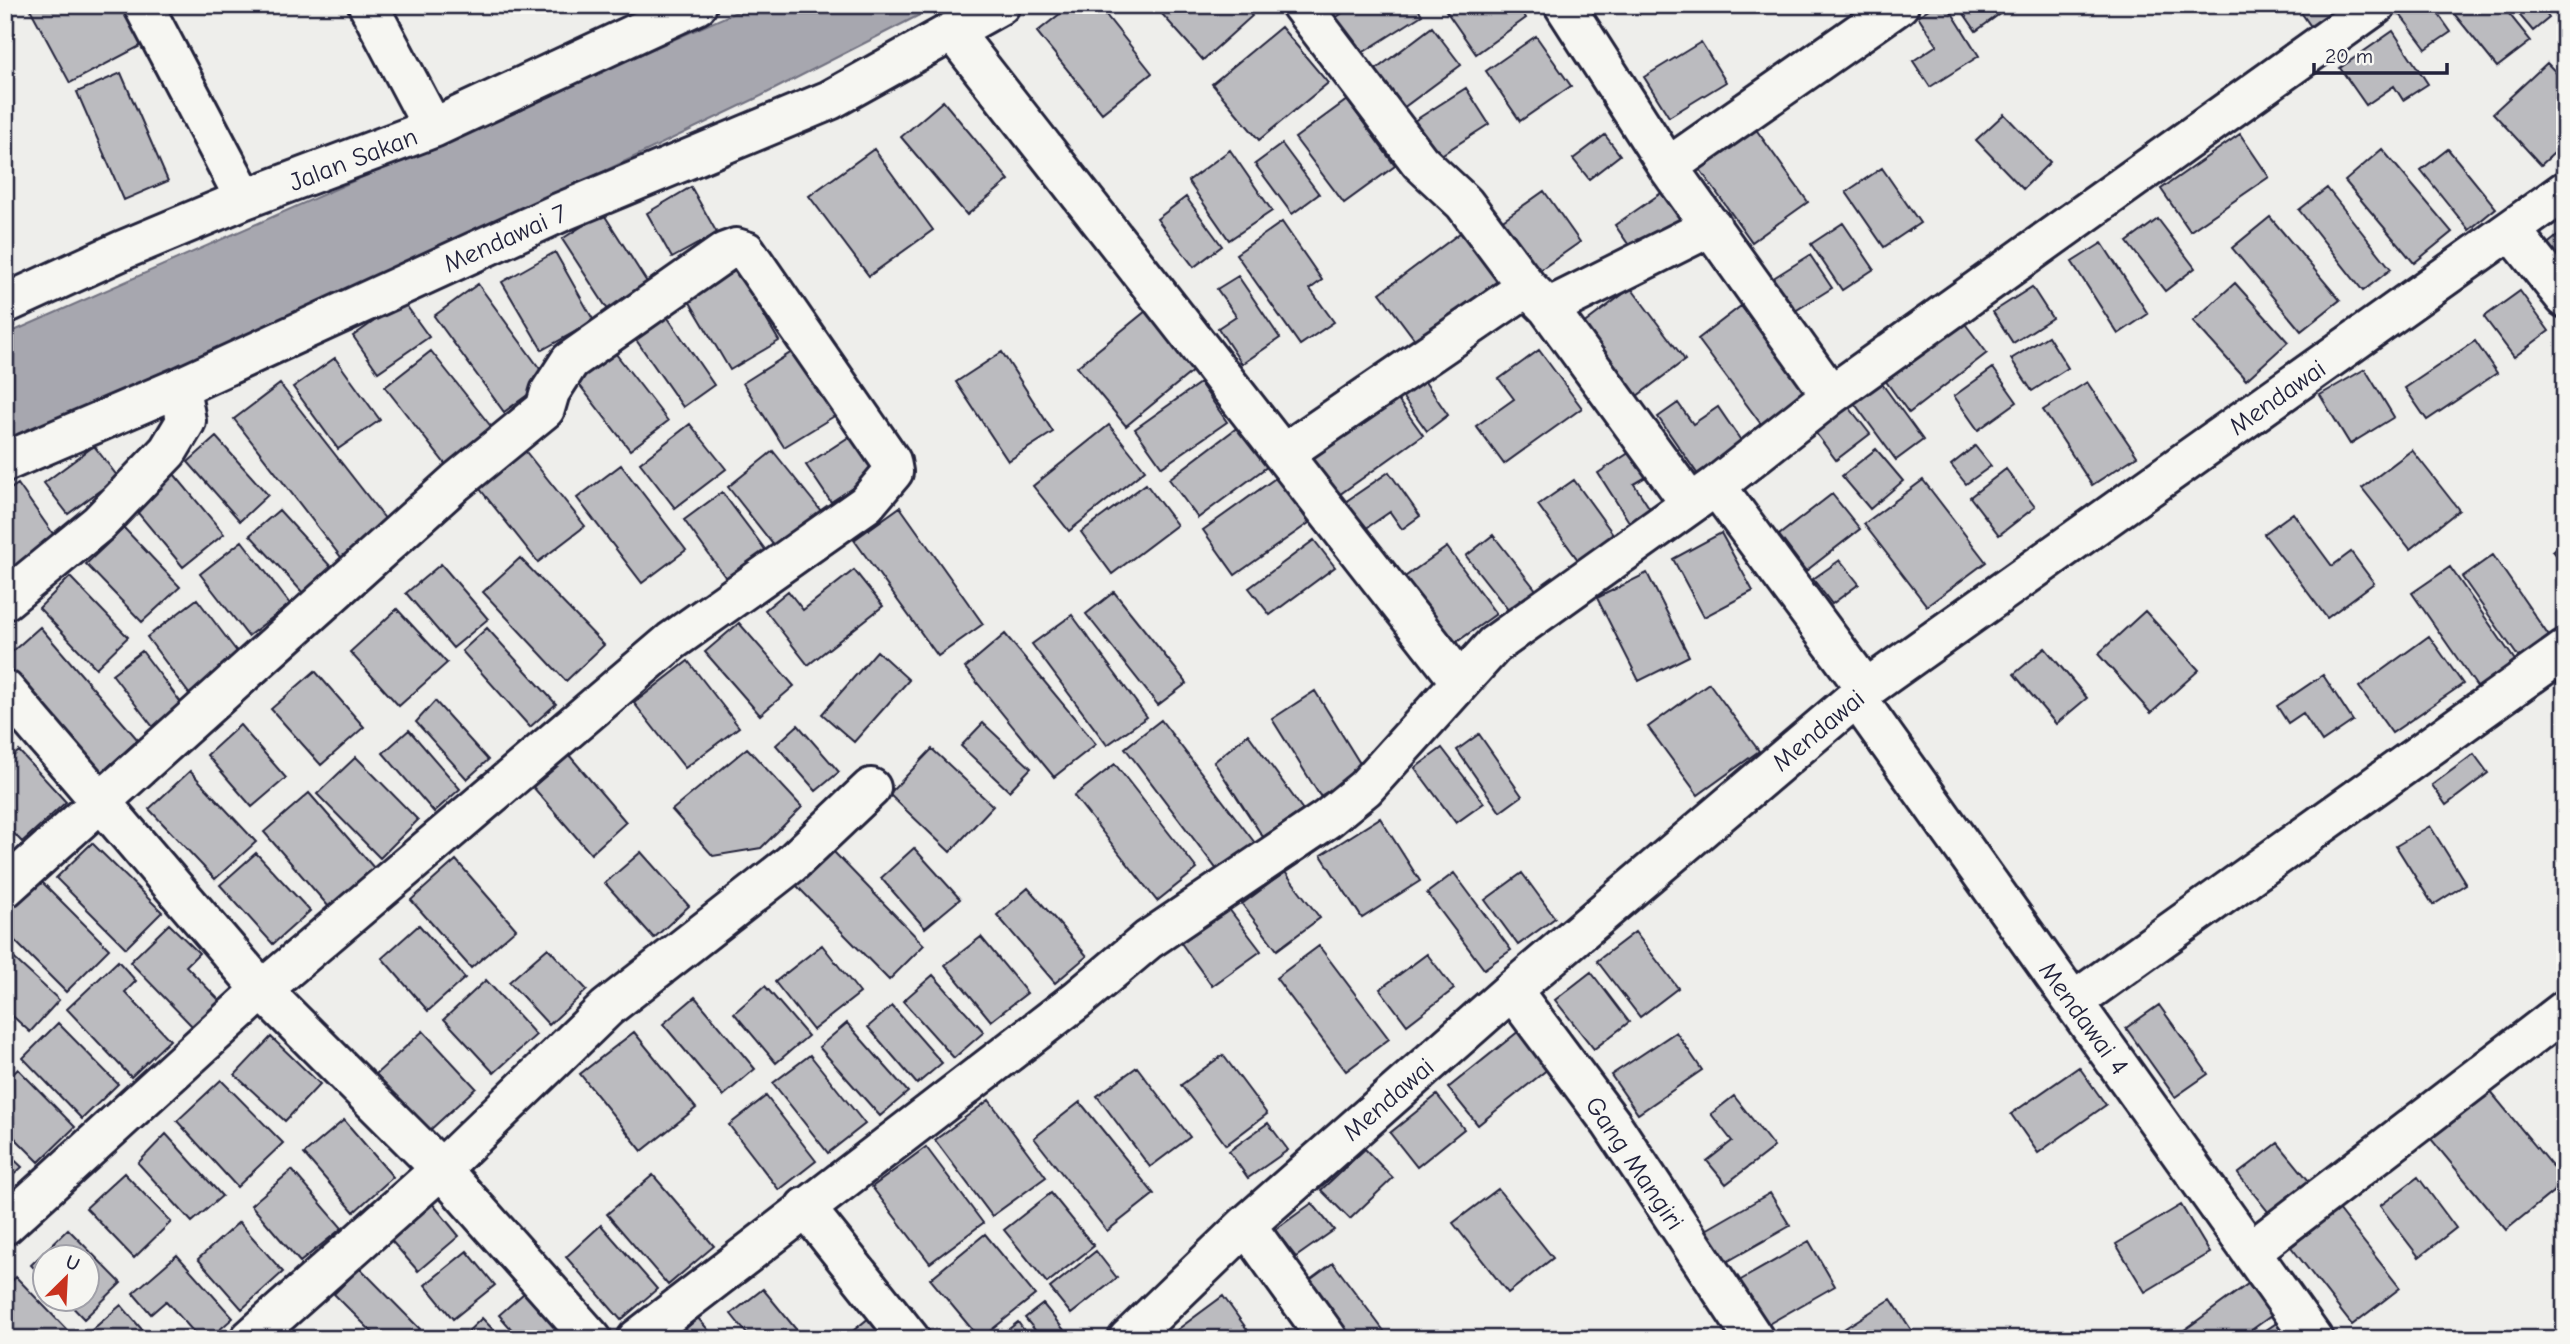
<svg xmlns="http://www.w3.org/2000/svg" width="2570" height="1344" font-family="'Comic Neue',sans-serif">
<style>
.water{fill:#a7a7af;stroke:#727281;stroke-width:2}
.building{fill:#bbbbbf;stroke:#22223b;stroke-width:2}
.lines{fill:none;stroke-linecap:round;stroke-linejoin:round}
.minor-casing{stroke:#22223b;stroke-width:44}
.minor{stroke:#f6f6f2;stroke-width:38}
.labels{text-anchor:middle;stroke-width:6;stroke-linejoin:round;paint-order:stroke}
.street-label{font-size:26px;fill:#22223b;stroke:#f6f6f2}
</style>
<rect width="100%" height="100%" fill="#eeeeeb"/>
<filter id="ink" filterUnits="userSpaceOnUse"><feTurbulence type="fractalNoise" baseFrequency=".0143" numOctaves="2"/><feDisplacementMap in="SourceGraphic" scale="14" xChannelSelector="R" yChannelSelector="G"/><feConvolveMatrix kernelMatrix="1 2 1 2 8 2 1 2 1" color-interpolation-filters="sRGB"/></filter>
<g filter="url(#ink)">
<!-- water -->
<path class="water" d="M752 5H939L761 96 400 269 5 441V335Z"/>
<!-- building -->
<path class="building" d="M28 5H145L161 35 70 83Z
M1071 5H1098L1152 73 1102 113 1037 32Z
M1154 5H1243L1252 16 1203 60Z
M1354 5H1416L1422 15 1354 58 1331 21Z
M1442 5H1517L1526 18 1476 54Z
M1935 5H1947L1979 56 1930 87 1913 61 1937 45 1918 16Z
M1958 5H2012L1976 31Z
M2296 5H2346L2312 28Z
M2401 5H2432L2451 32 2426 49 2396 9Z
M2447 5H2502L2531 41 2497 67Z
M2511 5H2539L2549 18 2533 31Z
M1281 27 1328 83 1259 140 1212 84Z
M1432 27 1461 65 1399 111 1370 74Z
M2393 31 2428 84 2403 100 2394 86 2366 105 2340 68Z
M1536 36 1571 86 1520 121 1486 71Z
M1701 42 1726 82 1669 117 1644 77Z
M2547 63 2565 82V143L2541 165 2493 113Z
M121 73 168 181 124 200 77 92Z
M1466 88 1489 124 1438 157 1414 121Z
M1347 100 1395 166 1344 203 1295 138Z
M943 101 1009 180 967 215 901 137Z
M2004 114 2050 162 2023 189 1976 140Z
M1755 128 1808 202 1752 242 1699 168Z
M2240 134 2269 177 2190 231 2161 189Z
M1605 135 1620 155 1589 179 1573 159Z
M1282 144 1319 194 1292 214 1255 164Z
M874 149 933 230 869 276 809 196Z
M2382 149 2452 232 2414 263 2345 181Z
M2448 149 2496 208 2469 230 2421 170Z
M1230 150 1272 211 1229 240 1188 181Z
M1882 168 1920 223 1884 247 1846 192Z
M691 187 717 233 672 258 647 213Z
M2327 188 2391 269 2363 291 2299 210Z
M1544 191 1580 242 1533 275 1497 224Z
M1664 191 1687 222 1637 257 1615 225Z
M1186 197 1222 246 1194 267 1157 219Z
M603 213 652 290 612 316 562 239Z
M2270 217 2340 300 2301 331 2232 248Z
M2158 219 2195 268 2165 291 2127 242Z
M1282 222 1322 280 1310 289 1334 322 1300 345 1236 254Z
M1843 223 1874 269 1842 290 1811 244Z
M1464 230 1500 279 1416 341 1380 293Z
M2565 230V281L2540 250Z
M2102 243 2148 314 2118 334 2072 262Z
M555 252 594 321 542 350 502 282Z
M1810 255 1832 288 1787 316 1767 282Z
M737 270 779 341 730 370 688 299Z
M1238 276 1280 338 1242 364 1218 328 1236 316 1217 289Z
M2235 283 2288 342 2246 380 2193 321Z
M478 284 548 380 504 412 434 316Z
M2032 287 2052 318 2013 343 1993 312Z
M1631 288 1685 360 1637 396 1582 325Z
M2520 291 2549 331 2514 357 2484 317Z
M403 301 429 337 378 372 353 336Z
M1741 306 1805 391 1761 424 1698 339Z
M1146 311 1194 370 1126 426 1077 367Z
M666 315 714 385 683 407 634 337Z
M1960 317 1987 353 1909 413 1882 376Z
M2048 336 2068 368 2032 391 2011 359Z
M2475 341 2497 373 2427 420 2405 388Z
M609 345 668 421 630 450 571 374Z
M800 347 841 412 784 447 743 383Z
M1539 350 1582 408 1504 464 1476 426 1514 399 1499 379Z
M431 351 493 429 446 465 385 387Z
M1002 352 1053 432 1008 461 956 382Z
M335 358 380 420 338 449 293 387Z
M1993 368 2017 402 1978 430 1954 396Z
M2365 369 2394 417 2350 444 2320 395Z
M1877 377 1923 440 1896 460 1849 396Z
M1423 379 1448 415 1427 431 1401 395Z
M2087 382 2137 456 2092 485 2043 410Z
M1200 383 1227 422 1162 467 1135 429Z
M280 384 390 525 344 561 234 419Z
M1395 396 1423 435 1336 497 1308 458Z
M1845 402 1870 434 1836 460 1812 428Z
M1678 403 1693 424 1718 407 1746 448 1701 479 1658 417Z
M690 424 726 469 675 508 640 463Z
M1109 425 1145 470 1069 531 1033 486Z
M1238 427 1268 466 1198 518 1169 479Z
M852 435 877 472 831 502 806 465Z
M216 437 268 495 240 521 188 462Z
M94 446 118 477 68 514 44 483Z
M1975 446 1991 466 1966 484 1951 465Z
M523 448 585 526 538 562 476 484Z
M1635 449 1651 474 1634 484 1652 512 1631 525 1598 473Z
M1876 449 1903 481 1870 509 1842 476Z
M2412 450 2459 510 2410 549 2362 488Z
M773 451 825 516 779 552 728 487Z
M621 465 686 550 642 583 577 498Z
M2006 469 2035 507 1999 535 1970 497Z
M1389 472 1420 516 1402 529 1390 512 1365 529 1345 502Z
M174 474 224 534 183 567 133 507Z
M1277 477 1309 523 1235 575 1203 530Z
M1574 480 1616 538 1581 564 1538 505Z
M1923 480 1986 562 1927 606 1864 524Z
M18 484 56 538 5 574V493Z
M1146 484 1177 525 1112 574 1081 532Z
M722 492 770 556 731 585 684 520Z
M1832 494 1860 529 1806 571 1779 535Z
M900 507 983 624 938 656 854 540Z
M279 510 332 568 303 593 250 535Z
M2293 513 2332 566 2351 552 2374 583 2327 618 2264 534Z
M124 528 180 587 142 622 86 564Z
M1721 533 1753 591 1704 617 1673 559Z
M1493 535 1540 595 1513 616 1466 556Z
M1314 540 1335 567 1270 615 1249 588Z
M242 541 290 604 248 636 200 574Z
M2565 541V566L2553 551Z
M1447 547 1496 614 1451 646 1402 579Z
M2493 555 2555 645 2524 665 2462 577Z
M520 558 604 645 566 681 483 592Z
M1840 560 1859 584 1832 604 1813 579Z
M441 564 488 619 453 648 406 593Z
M2450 567 2521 669 2482 694 2412 593Z
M854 570 883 606 808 665 765 610 788 591 803 610Z
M1647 573 1689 656 1639 681 1597 598Z
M70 577 128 637 96 668 39 608Z
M1114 592 1187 683 1158 705 1086 614Z
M197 599 241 657 190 695 147 637Z
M397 609 447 663 399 706 350 652Z
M2145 611 2199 670 2151 713 2098 654Z
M1072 615 1147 717 1107 745 1032 644Z
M739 623 794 686 760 715 705 652Z
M40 627 138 740 100 774 5 665V658Z
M487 628 556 704 530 727 462 651Z
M1005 634 1096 744 1054 777 965 668Z
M2429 636 2463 684 2392 733 2359 687Z
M2045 648 2087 698 2056 724 2014 674Z
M142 651 182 704 153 727 112 674Z
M877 651 909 680 854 742 822 714Z
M688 661 739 727 685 768 634 703Z
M315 671 364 727 321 765 271 709Z
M2323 675 2353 721 2322 742 2303 713 2288 723 2277 706Z
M1709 683 1759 751 1698 795 1648 727Z
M1315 691 1364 770 1320 796 1272 719Z
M435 701 488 760 467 779 416 722Z
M1161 720 1255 843 1218 871 1125 748Z
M983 723 1031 768 1009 791 961 746Z
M240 725 286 778 252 807 207 755Z
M798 725 839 772 816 791 776 745Z
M409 730 460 789 434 812 383 753Z
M1248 734 1303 810 1263 837 1214 762Z
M1479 734 1522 796 1500 812 1457 750Z
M747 748 802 807 761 848 713 856 672 810Z
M1442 748 1484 803 1456 823 1415 768Z
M932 749 993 806 950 852 889 794Z
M19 751 66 802 22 842 5 824V763Z
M2474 754 2488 773 2446 805 2432 785Z
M569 755 626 822 591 854 533 787Z
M356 757 418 820 380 858 317 794Z
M1115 764 1197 869 1157 901 1074 796Z
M190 771 256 842 215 879 149 809Z
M309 793 374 868 329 907 264 832Z
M1380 818 1420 881 1362 918 1321 855Z
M2430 826 2466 884 2433 905 2396 846Z
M92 843 162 912 126 948 56 878Z
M914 848 960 899 925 928 881 878Z
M833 851 924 945 889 980 796 885Z
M641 852 689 906 654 938 605 883Z
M256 853 310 911 273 944 220 885Z
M456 860 516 929 471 968 411 900Z
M1285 872 1320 918 1277 950 1242 904Z
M1454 873 1511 950 1484 969 1427 893Z
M1522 873 1555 918 1518 945 1485 900Z
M38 878 109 949 66 992 5 931V911Z
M1028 888 1087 956 1055 983 997 915Z
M1229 909 1261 951 1212 986 1181 943Z
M169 924 199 953 186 966 220 1001 193 1027 130 962Z
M419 925 465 978 428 1011 382 958Z
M1635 932 1678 988 1640 1017 1597 961Z
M981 937 1027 993 991 1021 945 965Z
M822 945 860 993 813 1030 775 982Z
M1319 946 1389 1039 1346 1071 1276 978Z
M548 948 587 990 549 1025 509 982Z
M5 950 59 1000 30 1032 5 1009Z
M1427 954 1454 989 1407 1025 1380 989Z
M118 961 136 981 125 992 170 1040 131 1077 67 1009Z
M1591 972 1629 1022 1594 1049 1555 1000Z
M933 975 984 1032 954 1058 903 1001Z
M486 980 536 1035 494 1073 444 1019Z
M765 986 808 1036 776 1063 734 1013Z
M695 997 755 1069 723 1096 663 1024Z
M2159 1005 2208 1074 2175 1097 2126 1028Z
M892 1006 942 1063 917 1084 868 1027Z
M58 1023 118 1084 82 1119 23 1058Z
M847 1023 908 1092 880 1116 819 1047Z
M423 1031 476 1088 429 1131 376 1074Z
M1519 1031 1549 1068 1478 1125 1448 1088Z
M634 1032 696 1108 642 1151 580 1074Z
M1676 1032 1702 1070 1638 1114 1611 1075Z
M271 1037 320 1084 285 1121 235 1075Z
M810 1055 865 1124 828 1153 773 1083Z
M1223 1055 1267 1114 1226 1145 1181 1085Z
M1137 1067 1190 1137 1150 1167 1097 1096Z
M2079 1067 2106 1105 2038 1153 2011 1114Z
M18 1069 75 1127 39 1162 5 1128V1082Z
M221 1080 283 1143 237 1187 177 1121Z
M2490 1091 2565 1182 2506 1230 2431 1139Z
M1437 1095 1464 1129 1417 1167 1390 1133Z
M766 1096 816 1161 779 1190 729 1125Z
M1734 1096 1774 1147 1726 1184 1707 1161 1732 1141 1711 1114Z
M989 1100 1046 1177 992 1216 935 1140Z
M1080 1102 1154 1194 1107 1231 1034 1138Z
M344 1120 393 1177 354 1212 304 1154Z
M1268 1123 1288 1150 1248 1178 1229 1151Z
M166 1134 222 1196 192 1222 138 1163Z
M2278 1143 2314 1187 2274 1219 2238 1174Z
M926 1147 983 1223 930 1263 872 1187Z
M1365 1149 1393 1178 1350 1219 1321 1190Z
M5 1151 22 1167 5 1183Z
M292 1170 342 1228 300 1262 251 1205Z
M124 1173 171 1222 134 1258 86 1208Z
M653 1175 714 1246 668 1285 607 1214Z
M2418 1177 2456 1228 2419 1257 2380 1206Z
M1498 1189 1553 1258 1508 1293 1453 1223Z
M1051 1193 1094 1246 1047 1283 1004 1230Z
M1770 1193 1790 1226 1723 1264 1704 1231Z
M431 1202 459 1236 418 1271 389 1238Z
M1312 1203 1334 1230 1296 1257 1275 1230Z
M2181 1205 2210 1253 2145 1292 2116 1244Z
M2338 1209 2400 1288 2352 1325 2291 1247Z
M239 1222 283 1272 242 1309 198 1259Z
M601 1225 657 1289 621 1320 566 1257Z
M68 1229 121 1283 84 1319 64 1298H88V1256H46V1280L31 1265Z
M985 1234 1035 1295 980 1339 930 1279Z
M1809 1241 1835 1286 1765 1326 1739 1281Z
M467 1251 495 1285 453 1319 425 1285Z
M1096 1251 1117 1278 1071 1314 1050 1288Z
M177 1255 233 1318 209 1339H200L166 1301 151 1314 133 1293Z
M1333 1263 1390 1339H1343L1303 1285Z
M360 1268 420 1329 409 1339H379L334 1294Z
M16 1277 69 1332 62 1339H13L5 1331V1288Z
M2252 1281 2275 1313 2239 1339H2183L2179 1334Z
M532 1286 578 1339H520L499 1315Z
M763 1289 804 1339H751L731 1314Z
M1223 1296 1254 1339H1183L1177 1330Z
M1891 1299 1912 1331 1899 1339H1828Z
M1043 1304 1064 1330 1053 1339H1042L1025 1318Z
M121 1305 150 1339H87L85 1336Z
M880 1309 904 1339H851L848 1335Z
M482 1318 502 1339H460Z
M698 1318 716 1339H674Z
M2281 1320 2294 1339H2253Z
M1018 1322 1030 1339H1002L1000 1336Z"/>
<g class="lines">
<defs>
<path id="minor" d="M143 5 245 199
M368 5 433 128
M1301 5 1420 162 1464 203 1527 287 1548 308 1690 503
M1564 5 1668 167 1831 395
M953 32 1460 681
M1668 167 1899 5
M2511 230 2565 298
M5 304 123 250 245 199 433 128 697 5
M1548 308 1712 226
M1283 454 1527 287
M5 462 180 387 561 212 830 100 1000 5
M1716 486 1866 689
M5 600 99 523 168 451 186 421 180 387
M5 690 262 990 441 1169 592 1339
M1856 697 2313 1339
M5 888 456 482 545 409 550 392 570 361 725 252 736 248 746 251 891 461 893 472 866 504 672 641 396 876 262 990 5 1225
M1512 990 1611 1123 1754 1339
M2073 1002 2565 650
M805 1207 910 1339
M1246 1225 1328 1339
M2251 1251 2565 1010
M250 1339 441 1169 607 1008 792 863 871 788
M637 1339 1078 999 1148 940 1327 819 1365 788 1494 645 1716 486 1831 395 2376 5
M1128 1339 1246 1225 1512 990 1866 689 2565 191"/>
</defs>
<!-- minor casing -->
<use href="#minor" class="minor-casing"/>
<!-- minor -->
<use href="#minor" class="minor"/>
</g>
</g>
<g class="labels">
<!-- street labels -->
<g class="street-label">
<text transform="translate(353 159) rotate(-21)" y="9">Jalan Sakan</text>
<text transform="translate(505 238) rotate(-24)" y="9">Mendawai 7</text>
<text transform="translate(2277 397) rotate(-35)" y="9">Mendawai</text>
<text transform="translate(1818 730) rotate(-40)" y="9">Mendawai</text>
<text transform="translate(2084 1018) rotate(54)" y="9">Mendawai 4</text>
<text transform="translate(1388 1099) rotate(-41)" y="9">Mendawai</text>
<text transform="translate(1635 1163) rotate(56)" y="9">Gang Mangiri</text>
</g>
</g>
<!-- margin -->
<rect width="2570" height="1344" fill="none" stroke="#f6f6f2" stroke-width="28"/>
<rect x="14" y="14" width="2542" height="1316" fill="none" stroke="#22223b" stroke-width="2.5" filter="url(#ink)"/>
<!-- north arrow -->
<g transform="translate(66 1278) rotate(24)"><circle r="33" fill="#f6f6f2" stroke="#a1a1a9" stroke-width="2"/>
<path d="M0-5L12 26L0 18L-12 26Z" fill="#c8321e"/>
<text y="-10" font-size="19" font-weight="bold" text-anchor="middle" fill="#22223b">U</text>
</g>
<!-- scale -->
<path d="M2314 63v10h133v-10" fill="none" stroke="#22223b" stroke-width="3.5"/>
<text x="2325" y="63" font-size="21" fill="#22223b" stroke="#f6f6f2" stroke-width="5" paint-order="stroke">20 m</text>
</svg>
